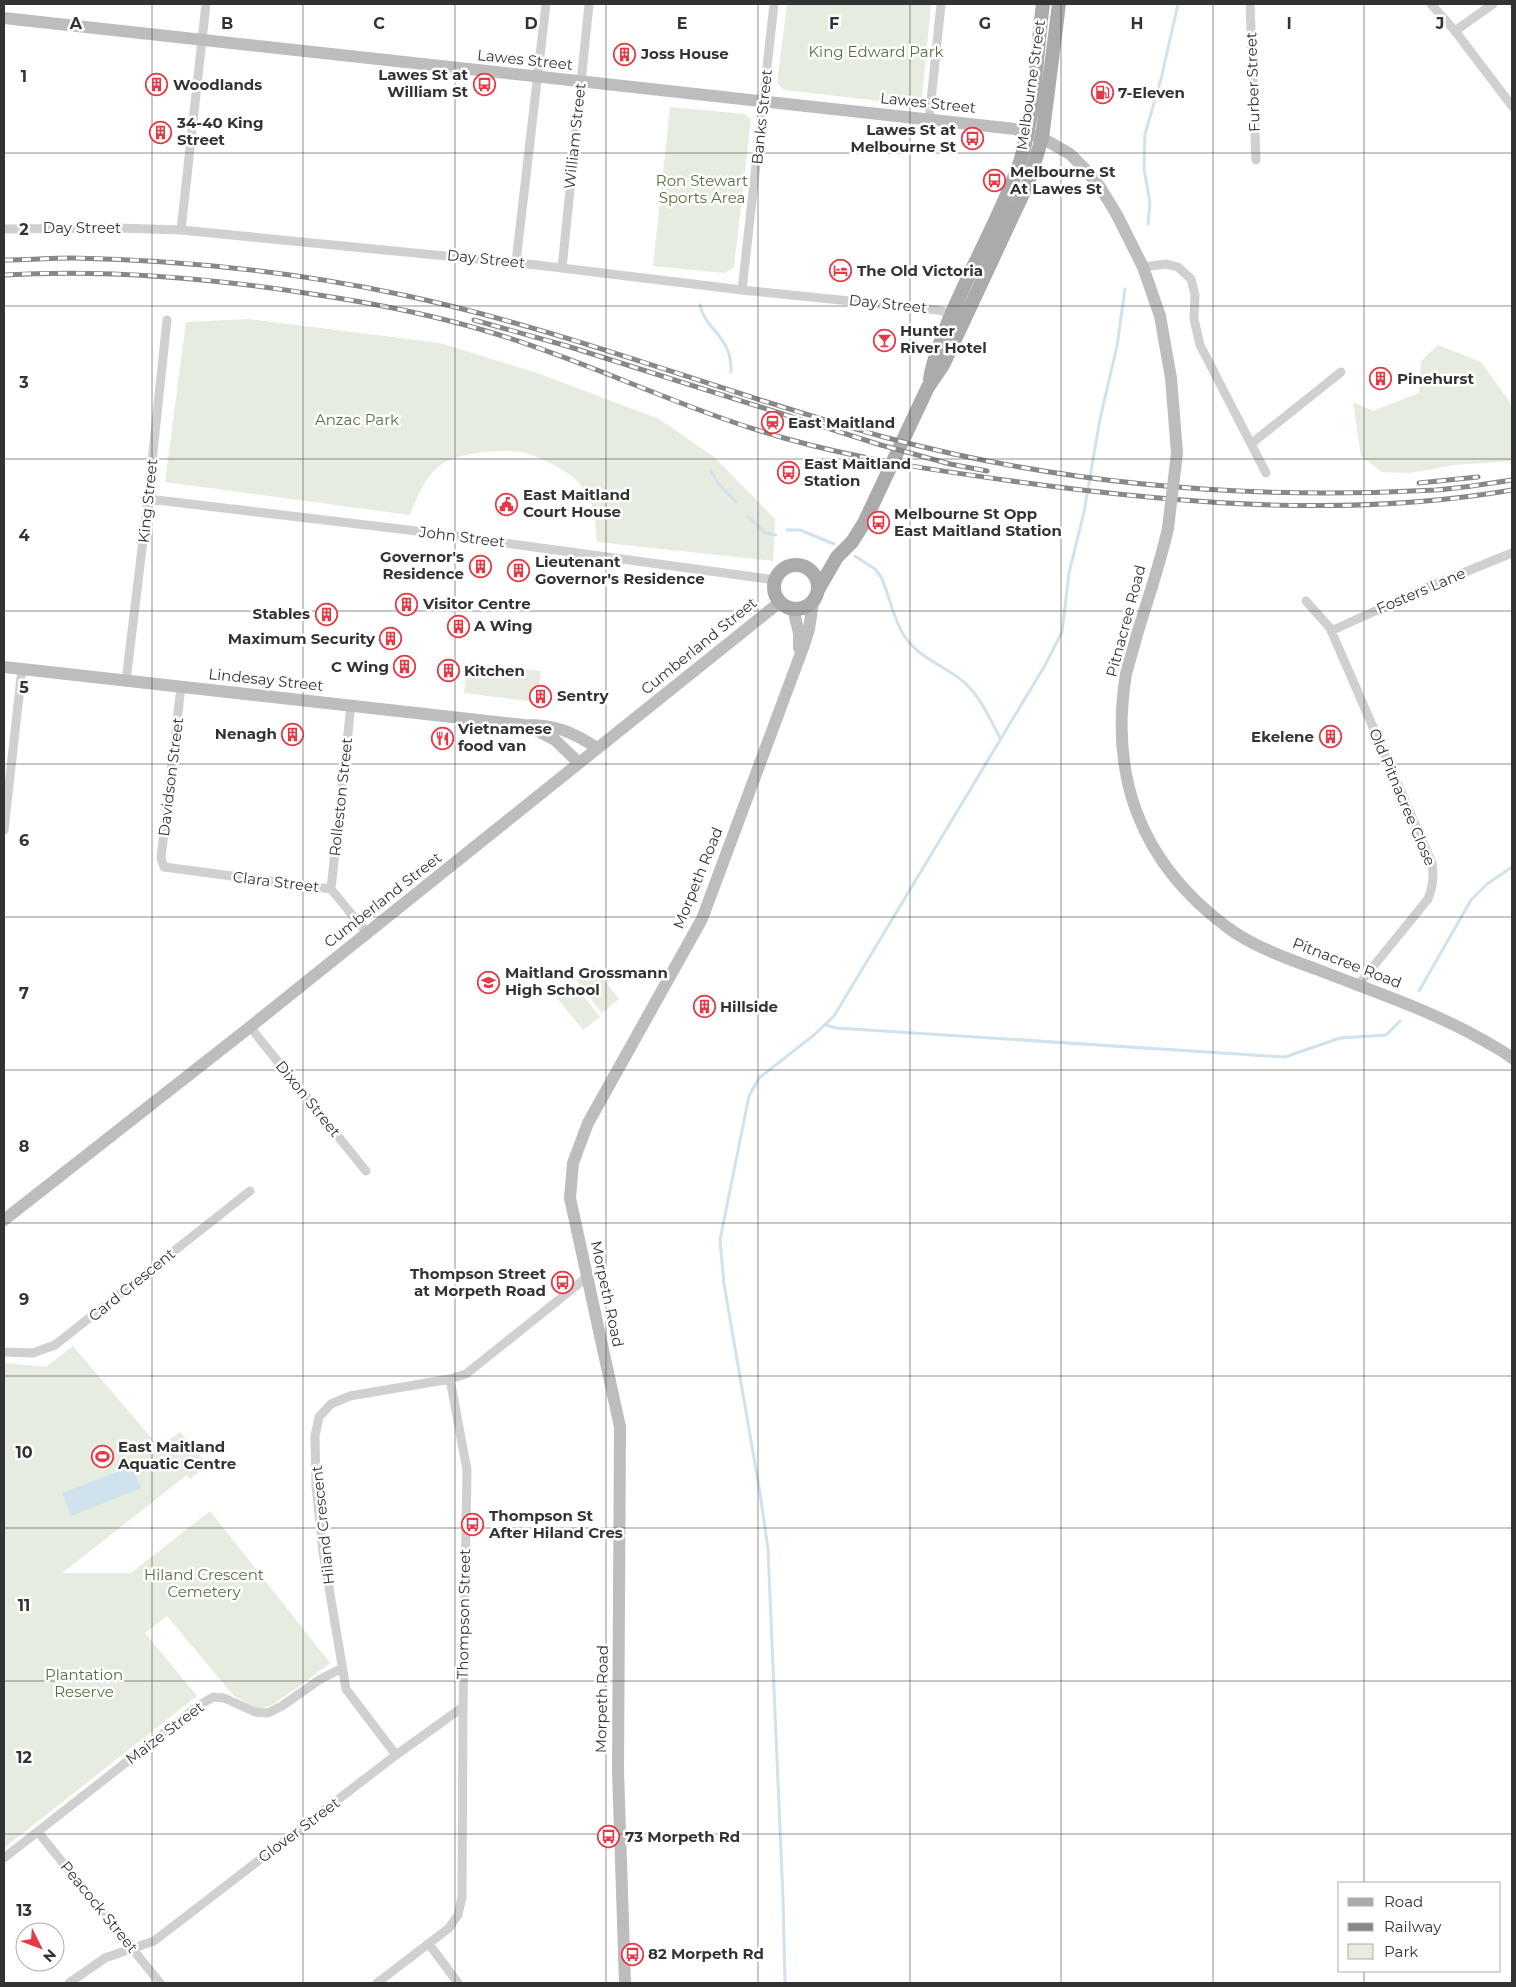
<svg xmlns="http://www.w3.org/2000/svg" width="1516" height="1987" font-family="Montserrat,sans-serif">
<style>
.green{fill:#e6ecdf}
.water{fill:#cfe2ee}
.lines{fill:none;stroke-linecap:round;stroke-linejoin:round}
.stream{stroke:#cfe2ee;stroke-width:3}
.street{stroke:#d0d0d0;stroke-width:9}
.secondary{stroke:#bdbdbd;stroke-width:12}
.primary{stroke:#ababab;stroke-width:14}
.rail-casing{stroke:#888;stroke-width:5}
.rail{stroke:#fff;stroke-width:3;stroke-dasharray:9;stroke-linecap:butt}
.secondary-bridge{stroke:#bdbdbd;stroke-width:12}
.grid{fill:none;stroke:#333;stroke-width:1;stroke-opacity:0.55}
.labels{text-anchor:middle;stroke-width:5;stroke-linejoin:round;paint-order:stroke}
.park-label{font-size:15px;fill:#56703f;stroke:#fff}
.poi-label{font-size:15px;font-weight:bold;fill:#333;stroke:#fff;text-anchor:start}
.street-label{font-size:15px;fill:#333;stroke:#fff}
.grid-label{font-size:16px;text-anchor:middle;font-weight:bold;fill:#333;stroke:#fff;stroke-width:5;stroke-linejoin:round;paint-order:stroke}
</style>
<rect width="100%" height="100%" fill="#fff"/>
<!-- green -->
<path class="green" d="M787 4H931L922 98 915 105 784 90 777 83Z
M670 107 744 114 751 119 734 267 725 273 653 266Z
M248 319 440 343 537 373 659 419 714 457 775 519 773 561 597 542C595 521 595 501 580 484 569 471 538 455 521 452 500 449 456 452 439 466 424 479 417 497 410 515L165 482 186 322Z
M1438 345 1481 362 1507 398 1512 407V461L1454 465 1409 473 1382 472 1361 456 1353 402 1373 411 1419 393 1421 361Z
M471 663 541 671 537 702 464 693 467 666Z
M593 966 619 999 602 1013 576 980Z
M574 984 600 1017 583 1030 557 998Z
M73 1346 159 1447 180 1432 208 1465 190 1479 187 1475 62 1573H131L210 1511 330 1663 297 1688 270 1706 259 1709 234 1696 167 1616 145 1633 197 1696 4 1848V1363L46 1367Z"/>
<!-- water -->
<path class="water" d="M132 1466 141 1488 71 1516 62 1493Z"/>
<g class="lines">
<!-- stream -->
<path class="stream" d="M1148 224 1150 203 1144 169 1145 134 1161 79 1178 4
M700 305C706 332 732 335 731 372
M711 471 718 483 736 502
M748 516 765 533 776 535
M787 530H800L834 544
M855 556 875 569 881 577C890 596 893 620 905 637 920 659 946 666 965 683 981 698 990 719 1000 738
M1419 991 1471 900 1487 884 1512 867
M826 1025 836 1028 1285 1057 1340 1038 1386 1035 1400 1021
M785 1983 783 1899 768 1549 760 1493 724 1284 720 1240 749 1096 759 1078 814 1035 834 1016 1044 667 1062 632 1069 573 1084 512 1100 419 1117 346 1125 289"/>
<!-- street -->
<path class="street" d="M1250 4 1256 160
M1431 4 1455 31 1512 106
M1455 31 1493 4
M929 120 941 4
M4 229 118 228 181 230 537 265 742 290 938 310 956 315
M181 230 206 4
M516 262 546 4
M1143 267 1166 264 1178 267 1191 279 1195 295 1194 319 1200 345 1266 473
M562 268 589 4
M742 290 774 4
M1252 443 1341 372
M148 499 417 531 776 580
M1306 601 1330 628 1432 863C1434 877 1433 886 1428 899L1359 984
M1331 631 1428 587 1512 553
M126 681 148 499 167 320
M181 687 161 858 164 867 331 889 367 933
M4 830 22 669
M331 889 351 705
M250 1027 366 1171
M4 1352 33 1353 55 1345 250 1191
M396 1755 346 1689 323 1552 316 1486 315 1436 319 1417 331 1404 350 1396 450 1379
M38 1832 160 1983
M4 1858 198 1706 213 1697 224 1698 255 1712 268 1713 282 1706 319 1680 342 1668
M429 1944 458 1983
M69 1983 105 1958 154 1941 396 1755 463 1707
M377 1983 449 1928 458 1915 462 1897 463 1707 467 1470 450 1379 466 1374 586 1278"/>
<!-- secondary -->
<path class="secondary" d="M4 18 1015 129 1042 138 1070 154 1085 169 1100 187 1117 215 1143 267 1160 316 1171 378 1177 453
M1168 528C1160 565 1147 601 1136 638 1133 650 1129 662 1126 674 1109 778 1142 864 1227 927 1250 945 1288 959 1316 969 1372 991 1430 1010 1483 1040 1493 1046 1503 1051 1512 1058
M793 609 799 633V648
M4 667 524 725C556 725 571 731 597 748
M532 728 555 740 579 763
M4 1220 250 1027 780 602
M625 1983 618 1771 620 1427 570 1198 573 1163 588 1123 702 919 804 645 809 629 813 602"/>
<!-- primary -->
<path class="primary" d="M930 379C933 360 940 343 947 325 969 270 1001 216 1020 162 1036 111 1036 56 1043 4
M774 587a22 22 0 1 1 44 0a22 22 0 1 1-44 0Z
M818 590 837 557 852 542 864 523 928 387 943 365 965 318 1029 181 1042 138 1059 4"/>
<defs>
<path id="rail" d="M4 260C27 260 50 258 73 258 184 260 295 272 403 295 567 330 723 393 884 437 1063 485 1251 500 1436 490 1461 488 1487 484 1512 480
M4 275C107 269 210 278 312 294 373 303 434 315 493 333 592 363 684 410 784 438 861 460 940 471 1019 482 1181 504 1350 518 1512 490
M474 320 567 346 881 445 950 464 987 471
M1419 483 1478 477"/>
</defs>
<!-- rail casing -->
<use href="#rail" class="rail-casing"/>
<!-- rail -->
<use href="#rail" class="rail"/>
<!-- secondary-bridge -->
<path class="secondary-bridge" d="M1168 528 1177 453"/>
</g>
<!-- grid -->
<path class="grid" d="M152 4V1983M303 4V1983M455 4V1983M606 4V1983M758 4V1983M910 4V1983M1061 4V1983M1213 4V1983M1364 4V1883M4 153H1512M4 306H1512M4 459H1512M4 611H1512M4 764H1512M4 917H1512M4 1070H1512M4 1223H1512M4 1376H1512M4 1528H1512M4 1681H1512M4 1834H1512M1364 1971V1983"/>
<!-- icons -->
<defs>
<symbol id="building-ring" viewBox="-11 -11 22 22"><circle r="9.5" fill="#fff" stroke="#e63946" stroke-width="1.5"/><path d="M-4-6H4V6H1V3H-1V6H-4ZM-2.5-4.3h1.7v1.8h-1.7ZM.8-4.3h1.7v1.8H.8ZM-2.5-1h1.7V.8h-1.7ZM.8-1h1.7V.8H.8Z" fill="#e63946"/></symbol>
<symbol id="bus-ring" viewBox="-11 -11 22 22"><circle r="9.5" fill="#fff" stroke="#e63946" stroke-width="1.5"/><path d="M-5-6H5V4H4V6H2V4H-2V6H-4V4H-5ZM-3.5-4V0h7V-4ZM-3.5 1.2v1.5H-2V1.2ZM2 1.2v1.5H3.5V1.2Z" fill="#e63946"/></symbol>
<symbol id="fuel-ring" viewBox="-11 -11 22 22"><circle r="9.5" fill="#fff" stroke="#e63946" stroke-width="1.5"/><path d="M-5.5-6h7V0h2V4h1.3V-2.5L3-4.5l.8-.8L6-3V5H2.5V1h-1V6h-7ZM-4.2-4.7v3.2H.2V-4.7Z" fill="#e63946"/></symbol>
<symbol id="hotel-ring" viewBox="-11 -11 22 22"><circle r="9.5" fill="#fff" stroke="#e63946" stroke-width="1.5"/><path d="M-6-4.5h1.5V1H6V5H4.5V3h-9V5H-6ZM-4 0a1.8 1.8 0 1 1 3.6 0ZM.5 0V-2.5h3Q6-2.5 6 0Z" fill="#e63946"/></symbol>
<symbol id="bar-ring" viewBox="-11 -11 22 22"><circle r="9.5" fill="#fff" stroke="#e63946" stroke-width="1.5"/><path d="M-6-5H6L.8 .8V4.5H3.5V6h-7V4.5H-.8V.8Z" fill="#e63946"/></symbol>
<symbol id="station-ring" viewBox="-11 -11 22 22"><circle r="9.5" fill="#fff" stroke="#e63946" stroke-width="1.5"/><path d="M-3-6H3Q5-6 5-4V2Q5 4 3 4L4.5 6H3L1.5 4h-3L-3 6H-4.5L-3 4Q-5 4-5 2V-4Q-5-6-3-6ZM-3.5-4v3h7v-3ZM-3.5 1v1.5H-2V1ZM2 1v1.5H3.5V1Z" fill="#e63946"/></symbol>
<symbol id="civic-ring" viewBox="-11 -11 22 22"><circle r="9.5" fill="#fff" stroke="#e63946" stroke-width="1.5"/><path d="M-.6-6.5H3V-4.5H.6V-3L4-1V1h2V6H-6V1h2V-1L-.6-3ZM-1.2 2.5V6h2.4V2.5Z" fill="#e63946"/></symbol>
<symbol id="restaurant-ring" viewBox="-11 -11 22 22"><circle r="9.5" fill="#fff" stroke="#e63946" stroke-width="1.5"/><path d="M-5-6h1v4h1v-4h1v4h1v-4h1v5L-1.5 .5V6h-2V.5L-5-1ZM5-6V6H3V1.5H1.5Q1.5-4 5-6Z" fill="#e63946"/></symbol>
<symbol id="school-ring" viewBox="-11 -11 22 22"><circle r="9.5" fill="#fff" stroke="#e63946" stroke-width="1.5"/><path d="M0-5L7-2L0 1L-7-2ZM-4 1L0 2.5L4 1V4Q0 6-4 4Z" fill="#e63946"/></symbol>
<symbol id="stadium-ring" viewBox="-11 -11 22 22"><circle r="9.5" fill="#fff" stroke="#e63946" stroke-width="1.5"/><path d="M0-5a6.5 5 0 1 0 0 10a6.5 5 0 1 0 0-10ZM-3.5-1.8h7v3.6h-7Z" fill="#e63946"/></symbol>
</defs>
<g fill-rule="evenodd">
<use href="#building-ring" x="612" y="42" width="25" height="25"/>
<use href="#bus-ring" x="472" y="72" width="25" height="25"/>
<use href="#building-ring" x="144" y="72" width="25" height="25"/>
<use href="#fuel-ring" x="1090" y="80" width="25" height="25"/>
<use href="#building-ring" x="148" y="120" width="25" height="25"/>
<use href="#bus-ring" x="960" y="126" width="25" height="25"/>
<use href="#bus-ring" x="982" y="168" width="25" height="25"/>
<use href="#hotel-ring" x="828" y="258" width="25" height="25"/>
<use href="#bar-ring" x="872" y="328" width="25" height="25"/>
<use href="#building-ring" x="1368" y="366" width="25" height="25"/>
<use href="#station-ring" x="760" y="410" width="25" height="25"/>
<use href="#bus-ring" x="776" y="460" width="25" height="25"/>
<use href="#civic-ring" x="494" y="492" width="25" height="25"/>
<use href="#bus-ring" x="866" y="510" width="25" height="25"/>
<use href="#building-ring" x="468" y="554" width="25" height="25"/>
<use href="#building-ring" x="506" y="558" width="25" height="25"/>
<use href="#building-ring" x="394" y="592" width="25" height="25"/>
<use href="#building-ring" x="314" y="602" width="25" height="25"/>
<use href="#building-ring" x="446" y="614" width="25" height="25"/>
<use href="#building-ring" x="378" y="626" width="25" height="25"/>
<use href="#building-ring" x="392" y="654" width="25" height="25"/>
<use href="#building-ring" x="436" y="658" width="25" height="25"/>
<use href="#building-ring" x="528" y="684" width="25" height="25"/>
<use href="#building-ring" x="280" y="722" width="25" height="25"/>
<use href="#building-ring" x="1318" y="724" width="25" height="25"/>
<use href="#restaurant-ring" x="430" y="726" width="25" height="25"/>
<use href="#school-ring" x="476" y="970" width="25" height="25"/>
<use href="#building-ring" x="692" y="994" width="25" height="25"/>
<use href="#bus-ring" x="550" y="1270" width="25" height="25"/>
<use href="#stadium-ring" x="90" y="1444" width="25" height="25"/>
<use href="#bus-ring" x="460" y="1512" width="25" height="25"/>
<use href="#bus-ring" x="596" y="1824" width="25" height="25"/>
<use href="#bus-ring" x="620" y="1942" width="25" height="25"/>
</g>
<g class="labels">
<!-- park labels -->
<g class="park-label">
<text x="876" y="57">King Edward Park</text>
<text x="702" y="186">Ron Stewart<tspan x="702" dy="17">Sports Area</tspan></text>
<text x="357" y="425">Anzac Park</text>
<text x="204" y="1580">Hiland Crescent<tspan x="204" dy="17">Cemetery</tspan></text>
<text x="84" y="1680">Plantation<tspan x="84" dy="17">Reserve</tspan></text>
</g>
<!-- poi labels -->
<g class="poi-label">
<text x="641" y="59">Joss House</text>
<text x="468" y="80" text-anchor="end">Lawes St at<tspan x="468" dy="17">William St</tspan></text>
<text x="173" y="90">Woodlands</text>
<text x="1118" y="98">7-Eleven</text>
<text x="177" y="128">34-40 King<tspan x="177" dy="17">Street</tspan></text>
<text x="956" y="135" text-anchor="end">Lawes St at<tspan x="956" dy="17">Melbourne St</tspan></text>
<text x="1010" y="177">Melbourne St<tspan x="1010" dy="17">At Lawes St</tspan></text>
<text x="857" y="276">The Old Victoria</text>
<text x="900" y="336">Hunter<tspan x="900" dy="17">River Hotel</tspan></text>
<text x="1397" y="384">Pinehurst</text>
<text x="788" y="428">East Maitland</text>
<text x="804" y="469">East Maitland<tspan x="804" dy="17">Station</tspan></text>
<text x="523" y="500">East Maitland<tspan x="523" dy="17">Court House</tspan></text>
<text x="894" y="519">Melbourne St Opp<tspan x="894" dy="17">East Maitland Station</tspan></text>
<text x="464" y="562" text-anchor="end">Governor's<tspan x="464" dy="17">Residence</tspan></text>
<text x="535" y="567">Lieutenant<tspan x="535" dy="17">Governor's Residence</tspan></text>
<text x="423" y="609">Visitor Centre</text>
<text x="310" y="619" text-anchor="end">Stables</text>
<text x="474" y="631">A Wing</text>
<text x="375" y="644" text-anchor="end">Maximum Security</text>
<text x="389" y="672" text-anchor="end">C Wing</text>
<text x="464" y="676">Kitchen</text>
<text x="557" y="701">Sentry</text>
<text x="458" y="734">Vietnamese<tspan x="458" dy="17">food van</tspan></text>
<text x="277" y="739" text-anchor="end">Nenagh</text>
<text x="1314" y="742" text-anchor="end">Ekelene</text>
<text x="505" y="978">Maitland Grossmann<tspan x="505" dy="17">High School</tspan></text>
<text x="720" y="1012">Hillside</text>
<text x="546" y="1279" text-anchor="end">Thompson Street<tspan x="546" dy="17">at Morpeth Road</tspan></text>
<text x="118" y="1452">East Maitland<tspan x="118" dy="17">Aquatic Centre</tspan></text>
<text x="489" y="1521">Thompson St<tspan x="489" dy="17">After Hiland Cres</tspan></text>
<text x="625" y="1842">73 Morpeth Rd</text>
<text x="648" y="1959">82 Morpeth Rd</text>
</g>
<!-- street labels -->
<g class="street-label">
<text transform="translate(525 60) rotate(6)" y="5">Lawes Street</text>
<text transform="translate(1253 82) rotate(-92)" y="5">Furber Street</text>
<text transform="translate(1031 85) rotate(-82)" y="5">Melbourne Street</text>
<text transform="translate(928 103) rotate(6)" y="5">Lawes Street</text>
<text transform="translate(762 117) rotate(-84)" y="5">Banks Street</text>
<text transform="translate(575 136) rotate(-84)" y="5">William Street</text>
<text x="82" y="233">Day Street</text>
<text transform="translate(486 259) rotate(6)" y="5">Day Street</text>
<text transform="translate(888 304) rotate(6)" y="5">Day Street</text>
<text transform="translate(148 501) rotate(-84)" y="5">King Street</text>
<text transform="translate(462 537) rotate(7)" y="5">John Street</text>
<text transform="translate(1421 591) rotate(-23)" y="5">Fosters Lane</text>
<text transform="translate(1126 621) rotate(-75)" y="5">Pitnacree Road</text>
<text transform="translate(699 646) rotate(-39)" y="5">Cumberland Street</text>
<text transform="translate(266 680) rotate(6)" y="5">Lindesay Street</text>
<text transform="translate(171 777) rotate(-83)" y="5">Davidson Street</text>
<text transform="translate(341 797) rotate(-84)" y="5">Rolleston Street</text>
<text transform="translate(1402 797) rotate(67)" y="5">Old Pitnacree Close</text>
<text transform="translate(698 878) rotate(-68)" y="5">Morpeth Road</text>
<text transform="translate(276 882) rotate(7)" y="5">Clara Street</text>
<text transform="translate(383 900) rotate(-38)" y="5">Cumberland Street</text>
<text transform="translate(1347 963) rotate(21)" y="5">Pitnacree Road</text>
<text transform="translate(308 1099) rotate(51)" y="5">Dixon Street</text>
<text transform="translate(132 1285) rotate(-39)" y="5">Card Crescent</text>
<text transform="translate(607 1294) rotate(78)" y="5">Morpeth Road</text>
<text transform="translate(323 1525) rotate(-96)" y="5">Hiland Crescent</text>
<text transform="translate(464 1614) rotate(-89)" y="5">Thompson Street</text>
<text transform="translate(602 1699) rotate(-89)" y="5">Morpeth Road</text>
<text transform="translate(165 1733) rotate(-37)" y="5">Maize Street</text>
<text transform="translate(299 1830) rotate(-37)" y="5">Glover Street</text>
<text transform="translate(99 1907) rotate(51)" y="5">Peacock Street</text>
</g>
</g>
<g class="grid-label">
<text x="76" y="29">A</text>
<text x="227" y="29">B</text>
<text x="379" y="29">C</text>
<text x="531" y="29">D</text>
<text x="682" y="29">E</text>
<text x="834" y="29">F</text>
<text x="985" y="29">G</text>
<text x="1137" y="29">H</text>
<text x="1289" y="29">I</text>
<text x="1440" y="29">J</text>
<text x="24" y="82">1</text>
<text x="24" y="235">2</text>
<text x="24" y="388">3</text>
<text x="24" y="541">4</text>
<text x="24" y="693">5</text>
<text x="24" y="846">6</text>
<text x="24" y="999">7</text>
<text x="24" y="1152">8</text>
<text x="24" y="1305">9</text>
<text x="24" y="1458">10</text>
<text x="24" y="1611">11</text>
<text x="24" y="1763">12</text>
<text x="24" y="1916">13</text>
</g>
<!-- border -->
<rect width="1516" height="1987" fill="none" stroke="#333333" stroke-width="10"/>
<!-- legend -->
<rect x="1338" y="1882" width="162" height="90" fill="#ffffff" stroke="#adadad"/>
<rect x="1348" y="1898" width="25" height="8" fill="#ababab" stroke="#adadad"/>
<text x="1384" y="1907" font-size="15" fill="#333333">Road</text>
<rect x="1348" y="1923" width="25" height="8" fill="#888888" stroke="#adadad"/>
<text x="1384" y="1932" font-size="15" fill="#333333">Railway</text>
<rect x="1348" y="1944" width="25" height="15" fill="#e6ecdf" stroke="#adadad"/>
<text x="1384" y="1957" font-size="15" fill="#333333">Park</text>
<!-- north arrow -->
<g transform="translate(40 1947) rotate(132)"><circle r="24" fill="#ffffff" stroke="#adadad"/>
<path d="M0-4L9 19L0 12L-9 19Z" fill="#e63946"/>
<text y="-8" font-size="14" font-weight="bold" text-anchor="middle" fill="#333333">N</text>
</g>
</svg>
